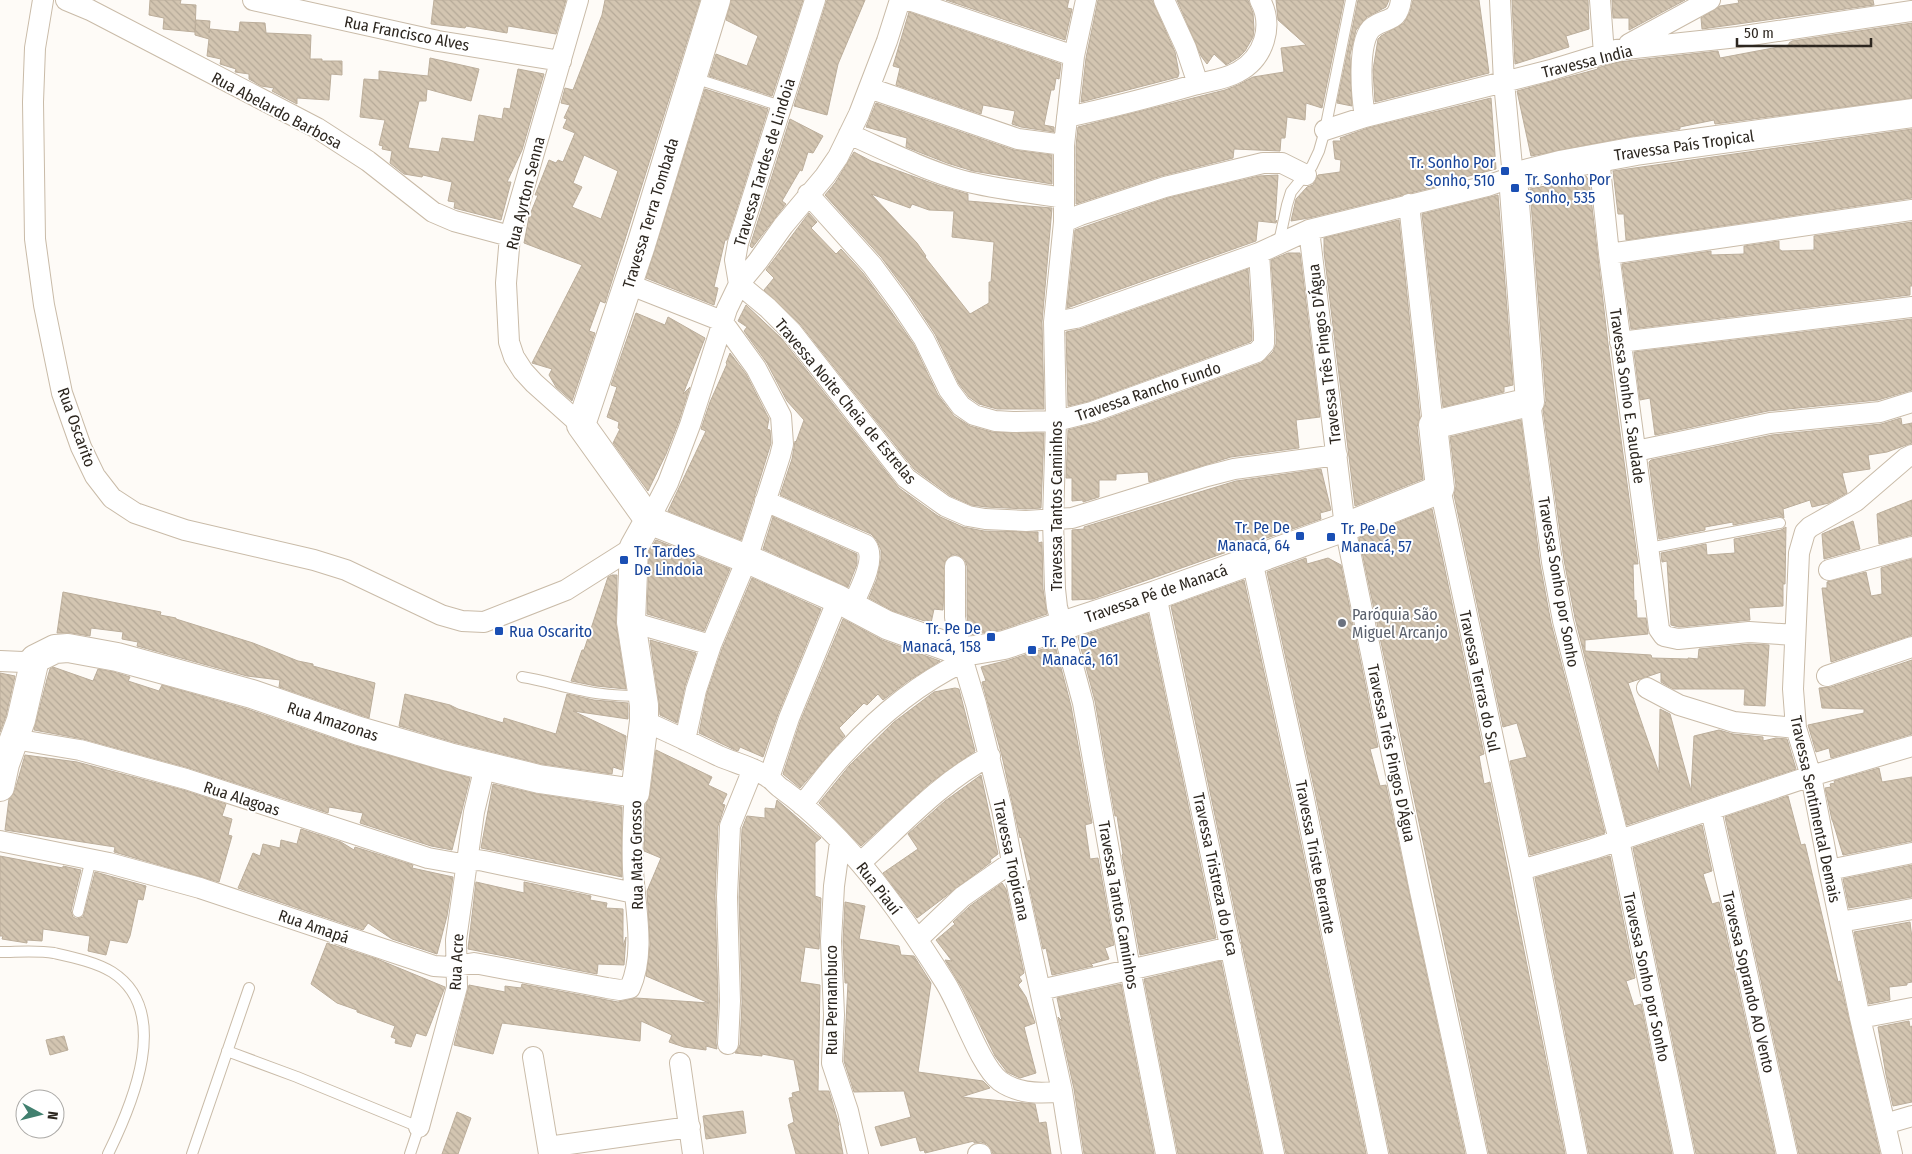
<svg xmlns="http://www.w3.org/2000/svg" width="1912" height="1154" font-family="'Fira Sans Condensed',sans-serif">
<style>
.building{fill:url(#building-back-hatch);stroke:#bcae9b;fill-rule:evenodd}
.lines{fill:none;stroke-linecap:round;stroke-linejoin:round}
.lane-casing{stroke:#c9bba8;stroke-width:12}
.street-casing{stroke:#c9bba8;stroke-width:22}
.secondary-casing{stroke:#c9bba8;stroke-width:30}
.lane{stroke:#fff;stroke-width:10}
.street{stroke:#fff;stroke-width:20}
.secondary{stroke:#fff;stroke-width:28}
.transit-dot{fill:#1a4fb4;stroke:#fff;stroke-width:2}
.worship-dot{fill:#6b7280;stroke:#fff;stroke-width:2}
.labels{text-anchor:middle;stroke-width:4;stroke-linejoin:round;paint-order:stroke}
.street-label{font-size:16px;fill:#2d2720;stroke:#fff}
.transit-label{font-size:16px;fill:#164399;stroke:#fff;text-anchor:start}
.worship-label{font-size:16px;fill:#5b616d;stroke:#fff;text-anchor:start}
</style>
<defs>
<pattern id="building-back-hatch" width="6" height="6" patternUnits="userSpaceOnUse" patternTransform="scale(1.25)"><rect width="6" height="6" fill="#d3c5b1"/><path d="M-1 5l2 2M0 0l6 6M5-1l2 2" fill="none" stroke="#b5a998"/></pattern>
</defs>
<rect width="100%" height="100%" fill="#fefbf7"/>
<!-- building -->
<path class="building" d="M150 0H181L180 4 196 5 195 32 196 20 210 21 209 33 210 29 239 32 240 22 265 23 266 33 311 35 310 59H322V61H342V75L331 74 329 100 297 98V104L272 91 274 88 261 86 249 79V74L235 72 236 69 220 64 221 59 207 56 209 39 195 35V32L163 29 164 18 149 15Z
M434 0H566L556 34 508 26 507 33 466 26 465 28 431 24Z
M605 0H700L605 303 600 301 589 331 595 333 572 401 556 387 549 375 552 369 532 363 582 265 524 243 529 217 538 195H535L549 160 556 163 558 160 563 162 575 133 563 128 567 119 564 118 570 105 561 103 565 88 573 90 602 15ZM584 155 618 171 601 219 572 207 582 187 573 183Z
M731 0H803L772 96 709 76 716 54 747 66 758 36 726 20Z
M827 0H865L838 64 827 115 794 106Z
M946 0H1069L1067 8 1072 9 1065 40Z
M1098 0H1152L1175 52 1179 73 1178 77 1081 102 1086 58Z
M1177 0H1248L1253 13 1254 29 1253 37 1245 51 1239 57 1226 65 1214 54 1207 64 1201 56Z
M1276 0H1344L1322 108 1306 103 1305 120 1287 117 1285 138H1281L1280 151 1234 149 1233 158 1161 176 1076 204V146L1078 127 1225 90 1238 85 1253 77 1284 72 1281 48 1306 45 1278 20Z
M1358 0H1389L1386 7 1367 17 1356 30 1350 55 1352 106 1337 103Z
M1413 0H1479L1489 73 1375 102 1373 70 1378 39 1381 36 1404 23 1410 12Z
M1512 0H1588L1589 29 1566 36 1569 47 1515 64Z
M1612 0H1685L1629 30V18H1613Z
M1738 0H1873L1874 5 1702 29 1701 18 1720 6 1739 3Z
M909 12 1061 64 1059 79 1056 78 1054 90H1051L1044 125 1054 127V132L1021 127 1012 124 1015 111 983 105 981 114 896 85 900 68 893 66Z
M1912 23V98L1715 124 1714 120 1680 127V129L1633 136 1531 156 1517 91 1598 69 1597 68 1618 62 1718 51 1720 58 1789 45V43L1792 41Z
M430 58 479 69 471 101 427 89 426 101H419L408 148 439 152 442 138 474 142 479 115 502 119 504 108 510 109 518 69 544 74 522 150 507 182H511L501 220 454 208 455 202 448 201 452 182 423 175 422 177 404 174 390 163 392 151 382 149 383 146 379 145 385 120 360 117 364 79 379 80V71L428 76Z
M705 89 768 109 727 240H725L714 287 718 288 714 305 646 278Z
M1491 98 1496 169 1442 183 1443 185 1309 218 1291 221 1296 199 1307 187 1313 185 1318 175 1340 172 1341 160 1335 159 1333 141H1341L1340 138 1368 128Z
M876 103 1014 150 1052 155V184L973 171 947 163 906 147 907 138 866 127Z
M790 119 823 136 813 153 808 152 802 171 800 170 782 201 786 204 752 248 750 246Z
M1912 129V198L1626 240 1624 214H1618L1613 171Z
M854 152 871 161 940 186 968 194V201L1052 208 1042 322 1044 409H997L979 404 969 397 959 384 935 334 910 296 881 257 825 195 835 183ZM871 194 910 208 912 204 929 210 954 211 952 237 994 242 991 282H989V303L970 314 925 257 926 256 917 243Z
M1278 175 1275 222 1277 220 1276 223 1258 221 1256 241 1067 308 1075 230 1168 198 1259 176Z
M1586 176 1589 181 1608 344 1638 564H1633L1634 601 1636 600 1637 618H1646L1648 634 1585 640V651L1651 655 1652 658 1688 659V658L1698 659 1699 649 1749 644 1769 645 1765 706 1744 705 1745 689H1673L1661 682V672L1628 683 1659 773 1660 709 1670 714 1691 791 1694 736 1719 730 1733 734 1763 737V741L1776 738 1787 739 1796 769 1627 825 1575 618 1564 560 1543 410 1546 401 1530 189 1570 181 1568 179Z
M1498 195 1513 385 1504 387V392L1443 407 1422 214Z
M809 213 817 222 811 228 836 254 841 249 863 273 890 310 914 345 938 395 954 416 970 426 992 432 1044 433 1041 508 1026 509 986 507 971 505 951 496 914 469 800 324 764 290 774 278 766 270Z
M1399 220 1420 417 1417 427 1423 479 1355 506 1324 252V238Z
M1912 222V286H1910V295L1631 329 1622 264 1711 251V255L1744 254V246L1779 241V249L1782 251 1814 250V236Z
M1288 253H1300L1320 417 1296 420 1299 448 1231 457 1149 482 1148 472 1116 474V480H1099V497L1083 502V500L1072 501V478H1066L1068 430 1096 423 1261 363 1273 352 1276 344V332L1271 260Z
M1248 269 1252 332V340L1250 342 1089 401 1068 406 1066 332 1080 329Z
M746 305 782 339 899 488 938 516 963 527 984 531 1038 532V543L1042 542 1043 589 1047 614 1000 630 970 635 967 616V566L965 560 960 556 955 554 950 556 945 561 943 610 934 609 931 623 893 611 869 598 877 579 881 560V550L876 539 871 534 780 495 792 459 795 441 796 442 804 420 787 401 767 363 744 331 747 327 738 321Z
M636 313 665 325 668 317 705 338 683 394 690 387 679 421 666 454 648 491 613 443 620 429 618 428 619 422 607 417 617 387 611 385Z
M1912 319V390L1878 400 1768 411 1655 435 1650 398 1640 400 1634 352Z
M730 353 746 374 769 419 767 429 770 430 771 443 741 540 668 511 706 431 701 429 710 402 727 364 726 363Z
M1901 418 1902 425 1912 423V443L1887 452 1868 455 1870 469 1842 473 1847 493 1829 503 1812 507 1810 500 1783 509 1784 518 1779 516 1733 525V522L1705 527V530L1659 539 1649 462 1651 460 1772 435 1881 424Z
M1521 420 1540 564 1551 623 1605 833 1530 855 1510 761 1527 757 1517 723 1503 727 1454 495 1456 486 1450 437Z
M1321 469 1331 510 1320 513 1321 519 1093 599 1072 600V530L1084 529V527L1236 481Z
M1912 500V535L1879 544 1877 514Z
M1432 509 1484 754 1479 756 1484 784 1490 782 1565 1154H1489L1359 538Z
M773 517 857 554V564L848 587 763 549Z
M1853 521 1860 549 1824 559 1822 534Z
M1786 527 1785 584H1783V606L1749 608 1750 620 1679 627 1671 625 1667 561 1662 562 1661 553 1706 544 1707 555 1735 553 1734 539 1781 530Z
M656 540 730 569 704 631 647 614 649 551Z
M1306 558 1307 564 1328 558 1341 565 1378 747 1370 749 1380 786 1386 785 1465 1154H1390L1315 792 1267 572Z
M1912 559V635L1831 662 1822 588H1827V582L1866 572 1871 596 1882 594 1881 568Z
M612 575H617L616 624 626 689 596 686 571 681 582 650H584L608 577Z
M752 578 821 609 778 714 763 757 740 747 738 751 735 750 699 733 707 693 722 649Z
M1244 580 1291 796 1366 1154H1286L1171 606Z
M63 592 161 612 160 615 176 618V619L253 643 298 661 313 664V666L375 683 369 718 279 687 280 680 247 676 137 646 138 642 122 639 123 632 91 628 90 636 71 633H57Z
M1148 614 1216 938 1140 955 1122 855 1123 854 1117 816H1115L1095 701 1078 637Z
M843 619 882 640 940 661 908 681 883 700 878 694 867 705 864 703 839 728 845 736 800 788 783 774 800 722Z
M650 640 696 653 685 686 677 723 660 715 659 703Z
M1055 645 1071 706 1092 823 1085 825 1090 859 1098 858 1114 945 1105 948 1109 959 1091 964 1093 966 1052 975 1046 948 1043 949 1028 881 1031 880 1021 837 1020 838 1002 756 982 682 986 681 981 667 1009 660Z
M1912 660V734L1831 758 1829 748 1816 752 1808 725 1864 713V709L1822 708 1819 688 1831 687Z
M53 667 93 681 98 669 114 672 130 677 128 681 159 691 162 685 247 709 355 746 470 778 452 850 431 846 360 823 363 813 329 807 328 813 189 768 83 739 34 730 47 679 50 669Z
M0 673 15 676 6 716 0 732Z
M955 688 959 689 975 751 930 783 861 846 819 803 849 766 894 722 934 692Z
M405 694 450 705 458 709 503 723 504 718 556 734 567 694 594 700 628 703V719L573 711 626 736 622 770 613 767 612 774 542 764 453 742 399 726Z
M656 750 712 777 708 785 727 794 722 804 725 805 718 826 715 896 718 1001 716 1043 717 1049 706 1046V1050L684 1047 669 1042 672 1035 641 1021 640 1041 502 1023 493 1054 454 1045 469 985 505 992V986L521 988 522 984 618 1002 636 998 709 1003 646 976 650 945 647 891 661 858 644 851 646 804 650 795Z
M25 755 77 762 183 790 226 804 222 816 232 819 228 835 232 836 219 882 114 852 115 847 5 830 9 799 15 790Z
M1879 768 1882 782 1912 777V841L1843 855 1833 822 1832 820 1825 788 1831 787 1830 784 1835 783 1834 781Z
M981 775 998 854 990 860 991 862 917 918 883 873 918 849 908 834 945 801Z
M493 784 537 794 622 807V877L481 848Z
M1788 796 1801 845 1805 844 1838 982 1840 981 1880 1154H1799L1725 817Z
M777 800 821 838 815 843V896L821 898 819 949 805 947 800 982 820 985 818 1091H829L839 1125 838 1126 843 1154H796L788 1125 794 1122 789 1098 793 1097 792 1093 800 1091 794 1060 762 1054V1056L735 1053 740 1045 742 1002 739 897 742 829 747 816 765 818V808L775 809Z
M1702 825 1712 871 1703 874 1712 904 1719 902 1775 1154H1696L1633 848Z
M301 829 341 842 354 850 355 847 413 865 412 868 453 877 447 916 437 954 392 939 368 923 363 930 238 888 253 853 260 856 263 844 280 848 281 840 297 844Z
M0 856 63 868V866L81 870 71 911 73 917 77 919 83 917 84 914 95 872 146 886 143 900 138 899 130 936 127 943 110 940 106 955 88 951 90 936 43 929 42 941 27 940V943L2 939 3 936H0Z
M1610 856 1635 978 1626 981 1634 1006 1641 1004 1672 1154H1589L1535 878Z
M1912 865V897L1849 908 1843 879Z
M476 882 524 893V882L591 896 590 900 607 903 606 908 623 909V946L626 937 624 965 598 964 597 974 468 949Z
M1002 883 1006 889 1024 973 1019 977 1022 981 1018 985 1026 997 1035 1023 1024 1027 1036 1073 1020 1078 1007 1072 995 1056 962 988 945 960 952 961 936 940 955 924 953 922 970 906Z
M845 902 865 906 859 939 899 946 901 955 914 956 931 983 918 1072 983 1081 990 1088 961 1097 1035 1104 1039 1123 1046 1122 1051 1154H993L991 1149 987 1144 981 1142 974 1143V1141L925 1153 924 1150 920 1151 916 1137 881 1146 875 1127 911 1117 904 1091 854 1092 844 1061 848 983H845L843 941Z
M1910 922 1912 938V982L1907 983V985L1889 987 1890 1000 1869 1004 1854 932Z
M327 943 377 959 445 987 426 1036 416 1033 411 1047 395 1043 396 1039 391 1037 395 1026 357 1012V1010L337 1003 311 984Z
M1221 961 1262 1154H1178L1144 979Z
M1121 984 1154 1154H1084L1074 1089 1058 1017 1062 1021 1057 998Z
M1909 1021 1910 1027 1912 1026V1102L1893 1106 1886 1075 1878 1027Z
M64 1036 68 1050 50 1055 46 1040Z
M743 1111 746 1133 706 1139 703 1116Z
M457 1112 471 1118 458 1154H442Z"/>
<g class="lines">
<defs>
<path id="lane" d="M694 78 781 106
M1279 242 1287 205 1291 192 1312 166 1319 151 1325 130 1351 0
M1649 548 1780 523
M522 677C542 680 560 686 580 690 600 695 621 696 642 696
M78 912 91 859
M0 952C17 952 37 950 54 953 72 957 96 962 112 972 173 1011 132 1105 108 1154
M227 1051 297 1077 419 1127 410 1154
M192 1154 249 988"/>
<path id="street" d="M43 0 35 48 33 102 35 239 44 305 62 393 81 447 95 476 112 498 135 513 185 530 314 560 346 570 441 615 462 621 484 622 566 590 634 547
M66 0 90 10 317 128 368 161 433 212 454 221 510 236
M253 0 438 41 561 61
M578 0 510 236 506 283 509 342 514 357 523 371 534 383 581 425
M909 0 1074 56
M1086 0 1074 56 1064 145V222L1054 322 1056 421 1053 520 1055 589 1057 607 1083 703 1130 969 1166 1154
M1164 0 1186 48 1198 84
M1600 0 1604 54
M1629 44 1710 0
M869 88 1018 139 1064 145
M1067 117C1110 108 1152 97 1194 85 1208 81 1224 80 1238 72 1264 58 1274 26 1260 0
M1365 117C1362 99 1356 39 1373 27 1387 17 1398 23 1401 0
M1325 130 1365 117 1551 70 1616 50 1738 37 1912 11
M849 134C885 150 920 168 957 179 991 189 1028 192 1064 198
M1599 158 1609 254 1659 629 1664 636 1678 639 1749 632 1795 635
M808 194 872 265 900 303 924 339 949 390 961 406 974 415 995 421 1013 422 1056 421 1092 412 1257 352 1264 344V332L1259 253
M1409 204 1433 425
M1064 222 1080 215 1165 187 1263 163H1282L1306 175
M1309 230 1345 527 1420 891 1477 1154
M1609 254 1912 210
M628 284 722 321 756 368 781 416 783 444 780 456 747 559 711 645 696 690 685 740
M739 284 768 308 791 331 906 478 945 506 968 516 985 519 1026 521 1072 518 1207 476 1234 469 1337 455
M739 284 735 260 738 243 815 0
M1054 322 1076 318 1259 253 1309 230 1487 186 1513 177 1504 82 1500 0
M1620 342 1912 307
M1530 402 1552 562 1563 621 1619 840 1684 1154
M1636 451 1770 423 1880 412 1912 402
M1440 488 1521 870 1577 1154
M765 501 866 545C877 559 859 591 852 606
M649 520 668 483 690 425 727 309 739 284 758 261 783 226 825 176 838 157 859 114 887 41 900 0
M1252 560 1303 794 1378 1154
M955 566V617L960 651 976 704 1002 809 1012 862 1062 1091 1072 1154
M1829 570 1912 547
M1156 595 1274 1154
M631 622 711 645
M0 661 23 662 35 659
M1827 676 1912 647
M1647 688 1679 705 1734 722 1796 728
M644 721C669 732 694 744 719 756 735 763 753 767 768 777 773 780 777 786 782 789 849 837 902 914 945 982 961 1007 980 1066 1000 1081 1018 1094 1042 1094 1062 1091
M14 739 80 750 186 779 428 858 456 863 478 860 484 861 634 893
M769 778 789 718 838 599
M802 805C817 787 830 768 846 752 879 716 919 683 963 662
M1711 810 1787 1154
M0 841 109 863 200 888 434 966 450 967 474 963 607 988 620 990 630 988C646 952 635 908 633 870 632 845 633 819 635 793
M840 842 834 886 831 941 834 1015 832 1063 848 1111 858 1154
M860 863C901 826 940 782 990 756
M1521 870 1593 849 1811 776 1912 746
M1829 870 1912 853
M1840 922 1912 909
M918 939 962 897 1012 862
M1040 990 1231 947
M1860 1018 1912 1008
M728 1044 730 1001 727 897 730 826 753 769
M533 1057 549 1154
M680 1063 693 1154
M1885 1124 1912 1116
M419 1127 457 987 456 940 474 812 485 766
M548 1147 690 1127
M978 1154H981
M1892 1154 1860 1018 1829 870 1811 776 1796 728 1793 689 1799 553 1805 532 1810 527 1856 501 1906 458 1912 455"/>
<path id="secondary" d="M649 520 747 559 838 599 887 625 960 651 975 650 1004 645 1156 595 1345 527 1428 494 1440 488 1433 425 1530 402 1513 177 1560 165 1636 151 1912 113
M649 520 581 425 641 245 716 0
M0 787 5 764 21 720 35 659 55 649 68 648 117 657 252 694 359 731 449 757 539 779 635 793 644 721V705L631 622 634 547 649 520"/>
</defs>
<!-- lane casing -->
<use href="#lane" class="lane-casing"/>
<!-- street casing -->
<use href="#street" class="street-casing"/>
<!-- secondary casing -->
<use href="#secondary" class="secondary-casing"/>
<!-- lane -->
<use href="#lane" class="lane"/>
<!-- street -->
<use href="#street" class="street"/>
<!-- secondary -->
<use href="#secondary" class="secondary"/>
</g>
<!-- markers -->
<g class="transit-dot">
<rect x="1500" y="166" width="10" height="10" rx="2.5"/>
<rect x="1510" y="183" width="10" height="10" rx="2.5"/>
<rect x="1295" y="531" width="10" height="10" rx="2.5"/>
<rect x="1326" y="532" width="10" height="10" rx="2.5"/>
<rect x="619" y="555" width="10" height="10" rx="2.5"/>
<rect x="494" y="626" width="10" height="10" rx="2.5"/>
<rect x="986" y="632" width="10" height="10" rx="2.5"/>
<rect x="1027" y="645" width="10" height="10" rx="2.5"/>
</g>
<circle class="worship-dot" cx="1342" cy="623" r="5"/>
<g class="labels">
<!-- street labels -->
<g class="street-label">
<text transform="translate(407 33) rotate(11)" y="6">Rua Francisco Alves</text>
<text transform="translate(1587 61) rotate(-14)" y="6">Travessa India</text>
<text transform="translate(277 110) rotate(28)" y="6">Rua Abelardo Barbosa</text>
<text transform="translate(1684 145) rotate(-8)" y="6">Travessa País Tropical</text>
<text transform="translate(764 162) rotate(-73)" y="6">Travessa Tardes de Lindoia</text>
<text transform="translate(525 193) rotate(-76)" y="6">Rua Ayrton Senna</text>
<text transform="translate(650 213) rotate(-73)" y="6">Travessa Terra Tombada</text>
<text transform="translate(1324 354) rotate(-97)" y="6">Travessa Três Pingos D'Água</text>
<text transform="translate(1148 391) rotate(-19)" y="6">Travessa Rancho Fundo</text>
<text transform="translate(1628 396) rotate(82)" y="6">Travessa Sonho E. Saudade</text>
<text transform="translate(846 401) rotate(50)" y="6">Travessa Noite Cheia de Estrelas</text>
<text transform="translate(77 427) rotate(70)" y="6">Rua Oscarito</text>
<text transform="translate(1056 506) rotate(-90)" y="6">Travessa Tantos Caminhos</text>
<text transform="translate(1559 582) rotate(80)" y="6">Travessa Sonho por Sonho</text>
<text transform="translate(1156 593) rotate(-19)" y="6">Travessa Pé de Manacá</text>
<text transform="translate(1480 681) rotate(78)" y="6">Travessa Terras do Sul</text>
<text transform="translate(333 721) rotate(18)" y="6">Rua Amazonas</text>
<text transform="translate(1392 753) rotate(78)" y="6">Travessa Três Pingos D'Água</text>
<text transform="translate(242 798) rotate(18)" y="6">Rua Alagoas</text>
<text transform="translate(1816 809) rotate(78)" y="6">Travessa Sentimental Demais</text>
<text transform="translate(636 855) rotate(-91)" y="6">Rua Mato Grosso</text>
<text transform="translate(1316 857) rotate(79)" y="6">Travessa Triste Berrante</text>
<text transform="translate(1012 860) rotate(78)" y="6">Travessa Tropicana</text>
<text transform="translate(1216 874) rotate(78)" y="6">Travessa Tristreza do Jeca</text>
<text transform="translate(879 888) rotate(52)" y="6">Rua Piauí</text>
<text transform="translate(1119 905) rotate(80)" y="6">Travessa Tantos Caminhos</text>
<text transform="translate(314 926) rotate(19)" y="6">Rua Amapá</text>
<text transform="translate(456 962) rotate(-87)" y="6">Rua Acre</text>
<text transform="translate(1647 977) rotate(78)" y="6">Travessa Sonho por Sonho</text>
<text transform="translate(1749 982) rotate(77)" y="6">Travessa Soprando AO Vento</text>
<text transform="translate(831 1000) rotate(-90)" y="6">Rua Pernambuco</text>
</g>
<!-- transit labels -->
<g class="transit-label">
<text x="1495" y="168" text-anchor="end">Tr. Sonho Por<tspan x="1495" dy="18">Sonho, 510</tspan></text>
<text x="1525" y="185">Tr. Sonho Por<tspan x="1525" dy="18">Sonho, 535</tspan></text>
<text x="1290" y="533" text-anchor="end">Tr. Pe De<tspan x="1290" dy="18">Manacá, 64</tspan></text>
<text x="1341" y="534">Tr. Pe De<tspan x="1341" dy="18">Manacá, 57</tspan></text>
<text x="634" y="557">Tr. Tardes<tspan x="634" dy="18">De Lindoia</tspan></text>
<text x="981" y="634" text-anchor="end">Tr. Pe De<tspan x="981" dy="18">Manacá, 158</tspan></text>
<text x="509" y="637">Rua Oscarito</text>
<text x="1042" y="647">Tr. Pe De<tspan x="1042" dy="18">Manacá, 161</tspan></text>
</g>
<!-- worship labels -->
<g class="worship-label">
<text x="1352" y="620">Paróquia São<tspan x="1352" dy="18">Miguel Arcanjo</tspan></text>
</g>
</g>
<!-- north arrow -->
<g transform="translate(40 1114) rotate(97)"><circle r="24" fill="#ffffff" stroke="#aba9a6"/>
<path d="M0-4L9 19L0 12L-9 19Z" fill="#41806f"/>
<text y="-8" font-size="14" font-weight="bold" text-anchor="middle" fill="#2d2720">N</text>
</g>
<!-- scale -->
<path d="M1737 38v8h134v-8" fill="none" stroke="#2d2720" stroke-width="2.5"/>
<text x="1744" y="38" font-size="15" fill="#2d2720" stroke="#ffffff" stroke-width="4" paint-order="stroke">50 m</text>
</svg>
